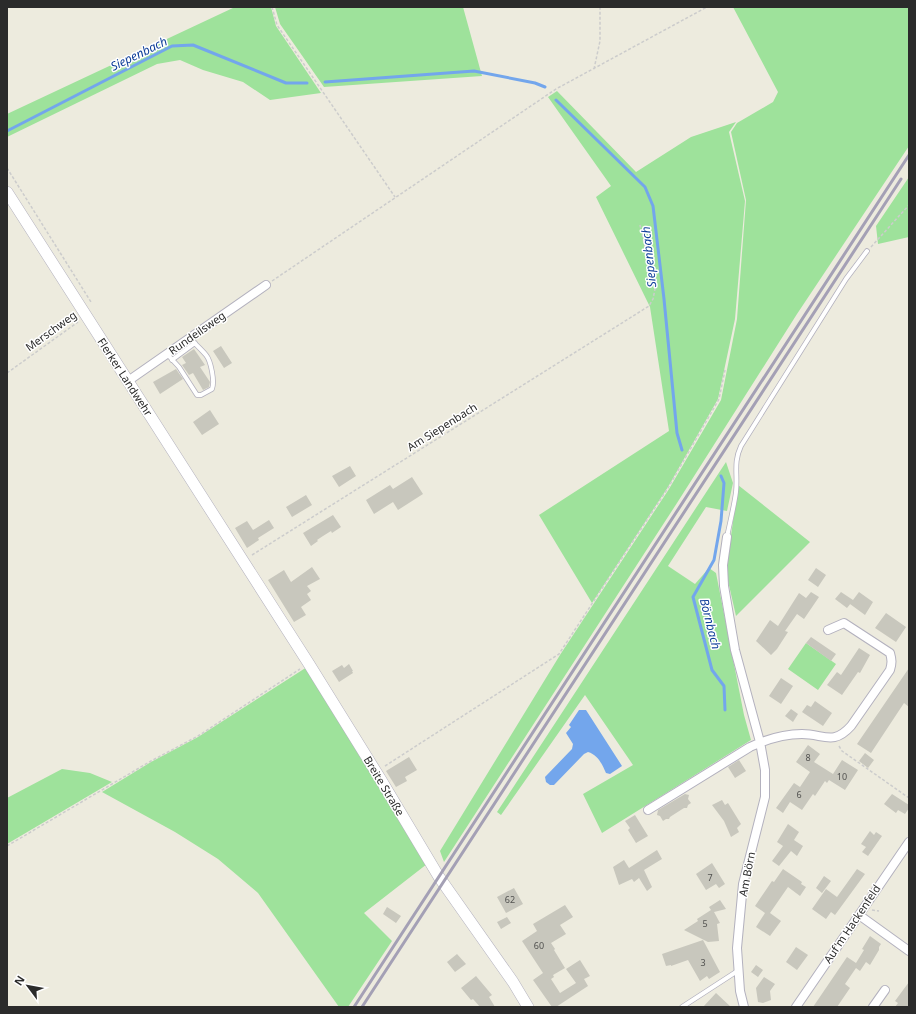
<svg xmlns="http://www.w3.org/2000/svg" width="916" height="1014" font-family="'Noto Sans',sans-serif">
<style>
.green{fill:#9ee29b}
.water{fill:#73a6ec}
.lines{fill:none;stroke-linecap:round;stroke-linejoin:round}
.stream{stroke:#73a6ec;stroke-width:3}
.building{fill:#c8c7bd}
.service-casing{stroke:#b3b1be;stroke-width:5.5}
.minor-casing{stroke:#b3b1be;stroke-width:10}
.tertiary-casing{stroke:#b3b1be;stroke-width:12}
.path{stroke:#ccc;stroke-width:1.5;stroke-dasharray:3 2;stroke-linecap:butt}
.service{stroke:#fff;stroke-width:4}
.minor{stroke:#fff;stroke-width:8}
.tertiary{stroke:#fff;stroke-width:11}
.rail{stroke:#a4a0b5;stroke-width:3}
.labels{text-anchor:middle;stroke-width:3;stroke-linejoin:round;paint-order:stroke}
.number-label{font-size:9px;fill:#525250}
.street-label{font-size:11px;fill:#2b2b2b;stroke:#fff}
.water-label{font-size:12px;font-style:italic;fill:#11409a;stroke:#fff}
</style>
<rect width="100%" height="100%" fill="#edebde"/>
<!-- green -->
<path class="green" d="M235 7H271L276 26 321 93 270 100 243 82 203 70 180 60 157 64 7 137V114Z
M275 7H463L482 76 324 87 280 24Z
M733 7H909V146L797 314 677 503 444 862 440 851 560 655 669 489 721 400 737 319 746 200 731 132 737 123 773 102 778 92Z
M557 91 636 172 691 137 736 122 729 132 745 201 735 319 718 399 668 487 592 603 539 515 669 431 650 307 596 197 611 186 548 97Z
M909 177V237L878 244 876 226Z
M726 462 733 483 727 511 706 507 668 566 695 584 709 568 716 573 744 715 751 740 602 833 583 794 633 765 585 695 501 815 497 812Z
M738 485 810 542 736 616 726 572Z
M806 643 836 664 818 690 788 669Z
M307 667 427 864 364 913 392 941 348 1007H339L258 893 218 859 175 832 102 792 151 762 198 737Z
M62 769 90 773 112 782 7 844V798Z"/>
<!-- water -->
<path class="water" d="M579 710H586L622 766 610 774 606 773C602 764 598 755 588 752L584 754 554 785H550L546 782 545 777 572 749 573 744 566 733 571 727 569 725Z"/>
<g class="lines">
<!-- stream -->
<path class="stream" d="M325 82 474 71 535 83 545 87
M556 100 645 187 653 206 664 299 677 433 682 450
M7 131 172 46 193 45 286 83H307
M721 476 724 483 721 521 714 560 693 597 712 670 724 686 725 710"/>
</g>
<!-- building -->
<path class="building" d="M221 346 232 363 224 368 213 351Z
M194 349 205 365 200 367 210 382 209 387 203 390 193 373 189 375 182 365 186 363 182 357Z
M176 369 183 379 160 394 153 382Z
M210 410 219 424 202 435 193 422Z
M350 466 356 476 339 487 332 476Z
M412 477 423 494 398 510 393 502 374 514 366 500 390 485 393 489Z
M306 495 312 505 292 517 286 507Z
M333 515 341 527 332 533 331 531 323 536 317 540 318 541 311 546 303 533Z
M269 520 274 528 258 538 259 540 247 548 235 528 247 521 253 530Z
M312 567 320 579 307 586 311 591 307 594 311 600 301 607 306 615 294 622 268 580 284 570 291 582Z
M816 568 826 575 818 587 808 580Z
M811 592 819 597 804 619 797 614 785 631 788 632 777 649 771 655 756 641 770 620 778 626 799 593 806 598Z
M841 592 853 600 859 592 873 602 865 615 850 604 851 603 847 608 835 599Z
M886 613 906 627 896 642 875 628Z
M811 637 836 654 831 661 806 643Z
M859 648 870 655 860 673 858 672 842 695 827 685 837 672 841 675Z
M349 664 353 671H352L353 673 339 682 332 671 342 665 344 668Z
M909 668V707L904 703 871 753 857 744Z
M781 678 793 686 781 704 769 696Z
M815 701 832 713 823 726 802 712 807 705 811 707Z
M791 709 798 714 793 722 785 716Z
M808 745 820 754 814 762 833 774 842 760 858 770 845 790 829 780 827 783 825 781 815 796 813 794 802 810 790 802 783 813 776 808 794 783 800 787 810 772 796 762Z
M865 753 874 760 868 768 859 761Z
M409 757 417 770 405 777 407 781 396 787 386 771Z
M739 760 746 771 735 778 728 767Z
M685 794 689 795 688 799 691 803 688 805 687 808H684L673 815 670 817 669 819H666L663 821 660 816 657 815 658 810Z
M892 794 909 805V808L905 814 898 810 896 813 884 804Z
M722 800 725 805 728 803 741 824 737 828 739 832 731 837 724 821 712 805Z
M635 815 648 836 636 843 628 830 630 828 625 821Z
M788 824 799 832 794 840 803 846 797 856 791 851 779 866 772 861 783 846 777 842Z
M870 831 874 835 876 832 882 836 868 856 862 852 866 847 861 844Z
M657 850 662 859 644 870 652 887 647 891 639 878 634 882 632 879 619 885 613 867 624 860 629 868Z
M712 863 725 884 719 888 716 884 706 890 696 874Z
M783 869 802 882 801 884 806 887 800 896 788 887 770 913 781 921 770 936 756 927 765 913 755 906 772 881 774 882Z
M857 869 865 874 835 915 831 912 826 919 812 909 826 889 837 897Z
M824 876 831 881 822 893 816 888Z
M514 888 523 904 506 913 497 897Z
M720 900 726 909 714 912 720 923 717 924 719 941 708 942 684 930 698 921 697 919 711 910 709 907Z
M565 905 573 917 560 925 566 934 551 943 555 949 554 950 565 968 553 975 554 977 551 979 560 993 576 983 566 969 580 960 590 976 584 979 588 986 556 1007H552L533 980 543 973 522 941 537 931 533 924Z
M387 907 401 916 396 923 383 914Z
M507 917 511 923 501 929 497 922Z
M870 936 881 944 879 947V950L870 965 866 962 860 971 856 968 845 984 850 988 837 1007H813L847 957 856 963 864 950 862 949Z
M703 940 720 972 709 979 707 976 700 981 688 960 671 966V965L666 966 662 954Z
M796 947 808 955 797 970 786 962Z
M457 954 466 964 455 972 447 962Z
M756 965 763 970 758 977 751 972Z
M476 976 492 995 489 997 495 1007H480L473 999 471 1000 461 988Z
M764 977 775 984 770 991 771 1000 763 1003 758 1002 756 988Z
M909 982V1007H895L898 1003 895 1001Z
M716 993 731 1007H703Z"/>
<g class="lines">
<defs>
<path id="service" d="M167 354 179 367 197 395H201L212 389C215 382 211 361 206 355 201 349 195 344 190 338
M172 360 195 343
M727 537C730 522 734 507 736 492 738 474 733 463 741 446L846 279 867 251
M682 1007 739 970"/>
<path id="minor" d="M128 381 266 285
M727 537 723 565 724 586 735 650 760 742 765 770V797L743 884 737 948 740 991 744 1007
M648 810 750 747C765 740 785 734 802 734 824 734 833 746 851 726L890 670C892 663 892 660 890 653L844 623 828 630
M859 915 909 951
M796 1007 909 842
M873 1007 885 990"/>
<path id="tertiary" d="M7 192 309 664 381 780 439 877 513 982 528 1007"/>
</defs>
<!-- service casing -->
<use href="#service" class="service-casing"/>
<!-- minor casing -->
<use href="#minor" class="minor-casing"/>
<!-- tertiary casing -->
<use href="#tertiary" class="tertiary-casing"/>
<!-- path -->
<path class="path" d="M272 7 277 25 395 197
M594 69 600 41V7
M7 168 91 302
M871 247 909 205
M272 281 556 89 707 7
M7 373 78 322
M252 555 649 306 653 299 655 289 640 225
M839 746 842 751 909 798
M385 766 559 654 668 488 719 399 725 370
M7 846 151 761 198 736 300 669
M872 910 879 911"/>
<!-- service -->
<use href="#service" class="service"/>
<!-- minor -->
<use href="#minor" class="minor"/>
<!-- tertiary -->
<use href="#tertiary" class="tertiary"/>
<!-- rail -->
<path class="rail" d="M354 1007 909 155
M362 1007 901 179"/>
</g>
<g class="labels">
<!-- number labels -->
<g class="number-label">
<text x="808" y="761">8</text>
<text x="842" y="780">10</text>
<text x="799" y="798">6</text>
<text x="710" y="881">7</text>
<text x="510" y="903">62</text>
<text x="705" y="927">5</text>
<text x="539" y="949">60</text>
<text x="703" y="966">3</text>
</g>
<!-- street labels -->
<g class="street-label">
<text transform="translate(51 331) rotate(-36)" y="4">Merschweg</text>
<text transform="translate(197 333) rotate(-35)" y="4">Rundeilsweg</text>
<text transform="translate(125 377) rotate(57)" y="4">Flerker Landwehr</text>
<text transform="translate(442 427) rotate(-32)" y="4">Am Siepenbach</text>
<text transform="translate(384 786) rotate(59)" y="4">Breite Straße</text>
<text transform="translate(747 874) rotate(-79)" y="4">Am Börn</text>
<text transform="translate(852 924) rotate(-56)" y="4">Auf'm Hackenfeld</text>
</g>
<!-- water labels -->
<g class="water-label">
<text transform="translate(139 54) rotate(-26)" y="4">Siepenbach</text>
<text transform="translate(649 257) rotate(-96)" y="4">Siepenbach</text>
<text transform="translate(710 624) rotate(76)" y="4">Börnbach</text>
</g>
</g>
<!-- border -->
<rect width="916" height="1014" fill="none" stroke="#2b2b2b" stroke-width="16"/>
<!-- north arrow -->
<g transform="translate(28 986) rotate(302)" stroke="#ffffff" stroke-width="3" paint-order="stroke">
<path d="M0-3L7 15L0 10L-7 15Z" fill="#2b2b2b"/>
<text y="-6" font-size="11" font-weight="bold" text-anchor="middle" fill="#2b2b2b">N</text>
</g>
</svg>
